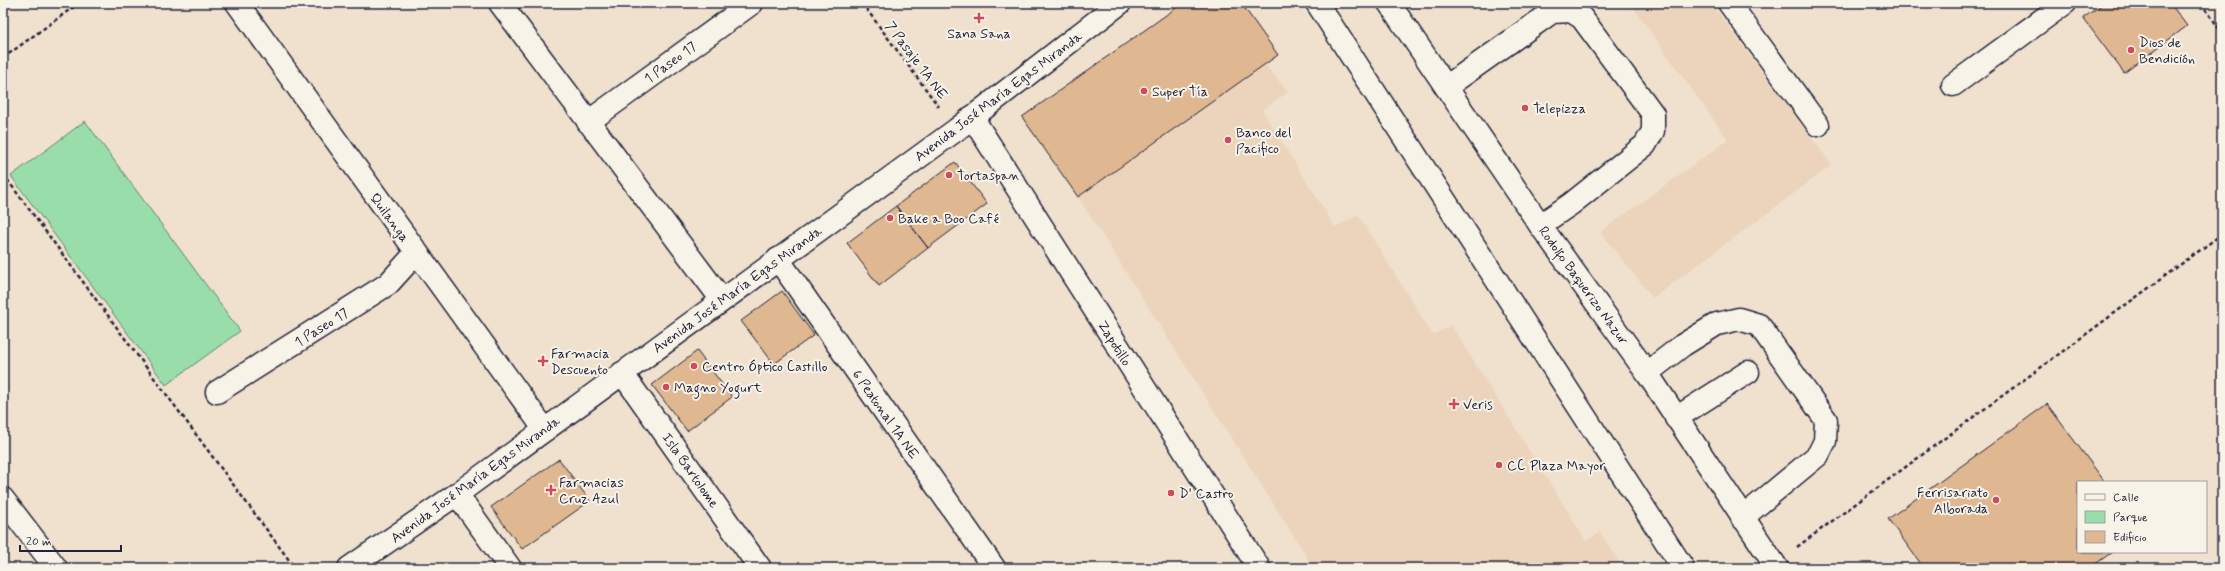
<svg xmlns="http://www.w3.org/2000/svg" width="2225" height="571" font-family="Mynerve,sans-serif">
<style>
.built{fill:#ebd4bb}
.green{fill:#99deaa;stroke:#5e8072}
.building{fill:#dfb790;stroke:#22223b}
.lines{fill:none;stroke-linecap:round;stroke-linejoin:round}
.minor-casing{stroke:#22223b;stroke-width:25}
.major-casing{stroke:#22223b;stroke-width:25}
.path{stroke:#22223b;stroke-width:2.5;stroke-dasharray:4 3;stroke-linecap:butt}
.minor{stroke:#f7f3e8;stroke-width:22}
.major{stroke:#f7f3e8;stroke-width:22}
.poi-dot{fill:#d1495b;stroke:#f7f3e8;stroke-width:1.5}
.labels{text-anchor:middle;stroke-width:4;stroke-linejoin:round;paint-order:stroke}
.poi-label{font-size:14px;fill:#22223b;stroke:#f7f3e8;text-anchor:start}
.street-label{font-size:14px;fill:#22223b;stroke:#f7f3e8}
</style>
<rect width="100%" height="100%" fill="#f0e1ce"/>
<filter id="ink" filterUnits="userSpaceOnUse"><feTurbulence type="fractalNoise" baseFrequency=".025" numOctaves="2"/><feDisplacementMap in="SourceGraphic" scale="8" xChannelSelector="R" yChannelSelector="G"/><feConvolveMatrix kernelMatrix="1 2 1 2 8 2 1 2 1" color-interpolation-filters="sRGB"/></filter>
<g filter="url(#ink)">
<!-- built -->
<path class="built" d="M1630 3H1711L1832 165 1653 298 1600 232 1728 140Z
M1265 64 1288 92 1262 110 1335 227 1358 215 1433 335 1451 325 1586 541 1600 532 1623 568H1314L1078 197Z"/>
<!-- green -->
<path class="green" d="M85 121 240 331 166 385 11 176Z"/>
<!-- building -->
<path class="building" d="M1183 3H1241L1278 55 1078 197 1022 117Z
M2104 3H2170L2187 26 2124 73 2083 18Z
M955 162 987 204 928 248 896 206Z
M896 206 928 248 879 286 847 243Z
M782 291 814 335 774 364 741 321Z
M697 351 732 397 687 431 652 385Z
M2047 404 2105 482H2078V552H2112L2090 568H1924L1888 519Z
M559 459 590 501 522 549 491 507Z"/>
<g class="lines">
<defs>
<path id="minor" d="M237 3 545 430
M500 3 722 300
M1729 3 1818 125
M1953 85 2065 3
M1446 87 1552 12 1571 11 1582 18 1653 114V131L1645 145 1571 204 1540 225
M972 117 1259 568
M588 122 752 3
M778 259 994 568
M622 373 760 568
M1647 373 1683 345 1717 324 1739 319 1759 325 1826 420 1825 441 1818 455 1742 518
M217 392 388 284 416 253
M1676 418 1748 372
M457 494 510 568
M3 499 56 568
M349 568 457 494 956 130 1120 3"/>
<path id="major" d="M1317 3 1683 568
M1389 3 1540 225 1647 373 1777 568"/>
</defs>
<!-- minor casing -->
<use href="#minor" class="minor-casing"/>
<!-- major casing -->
<use href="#major" class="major-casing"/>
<!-- path -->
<path class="path" d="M862 3 939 107
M2201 3 2222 32
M3 58 79 3
M3 174 295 568
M1797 547 2222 234"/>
<!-- minor -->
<use href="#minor" class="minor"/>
<!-- major -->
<use href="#major" class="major"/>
</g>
</g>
<!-- markers -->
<g class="poi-dot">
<path d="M977 12h4v4h4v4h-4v4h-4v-4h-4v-4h4z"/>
<circle cx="2131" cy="50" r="4"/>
<circle cx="1144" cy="91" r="4"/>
<circle cx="1525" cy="108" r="4"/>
<circle cx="1228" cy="140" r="4"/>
<circle cx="949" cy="175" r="4"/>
<circle cx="890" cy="218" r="4"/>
<path d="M541 355h4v4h4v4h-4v4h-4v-4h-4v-4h4z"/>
<circle cx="694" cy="366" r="4"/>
<circle cx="666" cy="387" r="4"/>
<path d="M1452 398h4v4h4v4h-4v4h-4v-4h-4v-4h4z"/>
<circle cx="1499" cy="465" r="4"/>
<path d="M549 484h4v4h4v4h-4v4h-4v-4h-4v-4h4z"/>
<circle cx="1171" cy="493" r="4"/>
<circle cx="1996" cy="500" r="4"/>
</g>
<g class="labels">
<!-- poi labels -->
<g class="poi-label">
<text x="979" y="38" text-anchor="middle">Sana Sana</text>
<text x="2139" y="47">Dios de<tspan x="2139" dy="16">Bendición</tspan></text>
<text x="1152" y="96">Super Tía</text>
<text x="1533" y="113">Telepizza</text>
<text x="1236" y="137">Banco del<tspan x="1236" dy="16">Pacifico</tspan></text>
<text x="957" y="180">Tortaspan</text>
<text x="898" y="223">Bake a Boo Café</text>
<text x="551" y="358">Farmacia<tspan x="551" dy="16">Descuento</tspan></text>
<text x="702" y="371">Centro Óptico Castillo</text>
<text x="674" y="392">Magno Yogurt</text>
<text x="1463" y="409">Veris</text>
<text x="1507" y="470">CC Plaza Mayor</text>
<text x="559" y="487">Farmacias<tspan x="559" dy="16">Cruz Azul</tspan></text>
<text x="1988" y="497" text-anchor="end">Ferrisariato<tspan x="1988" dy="16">Alborada</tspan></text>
<text x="1179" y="498">D' Castro</text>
</g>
<!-- street labels -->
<g class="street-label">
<text transform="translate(917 60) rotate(53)" y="5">7 Pasaje 1A NE</text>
<text transform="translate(670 62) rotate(-36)" y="5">1 Paseo 17</text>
<text transform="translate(998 96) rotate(-37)" y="5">Avenida José María Egas Miranda</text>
<text transform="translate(390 217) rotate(54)" y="5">Quilanga</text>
<text transform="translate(1584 285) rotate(54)" y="5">Rodolfo Baquerizo Nazur</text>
<text transform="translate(737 289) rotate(-36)" y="5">Avenida José María Egas Miranda</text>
<text transform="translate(321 327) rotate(-32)" y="5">1 Paseo 17</text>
<text transform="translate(1115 343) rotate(58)" y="5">Zapotillo</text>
<text transform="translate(886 414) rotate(55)" y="5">6 Peatonal 1A NE</text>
<text transform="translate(691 470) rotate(55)" y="5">Isla Bartolome</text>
<text transform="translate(475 479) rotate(-36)" y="5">Avenida José María Egas Miranda</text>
</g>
</g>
<!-- margin -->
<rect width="2225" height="571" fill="none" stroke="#f7f3e8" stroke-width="16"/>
<rect x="8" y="8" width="2209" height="555" fill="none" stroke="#22223b" stroke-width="1.5" filter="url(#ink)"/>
<!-- legend -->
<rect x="2077" y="481" width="130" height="72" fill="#f7f3e8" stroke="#a29fa3"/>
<rect x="2085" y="494" width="20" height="6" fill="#f7f3e8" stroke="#a29fa3"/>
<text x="2113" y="501" font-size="12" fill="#22223b">Calle</text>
<rect x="2085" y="511" width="20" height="12" fill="#99deaa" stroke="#a29fa3"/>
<text x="2113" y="521" font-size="12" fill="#22223b">Parque</text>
<rect x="2085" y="531" width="20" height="12" fill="#dfb790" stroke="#a29fa3"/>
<text x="2113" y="541" font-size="12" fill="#22223b">Edificio</text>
<!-- scale -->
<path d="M20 545v6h101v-6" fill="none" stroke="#22223b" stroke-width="2"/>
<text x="26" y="545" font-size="12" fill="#22223b" stroke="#f7f3e8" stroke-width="3" paint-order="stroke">20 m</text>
</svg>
